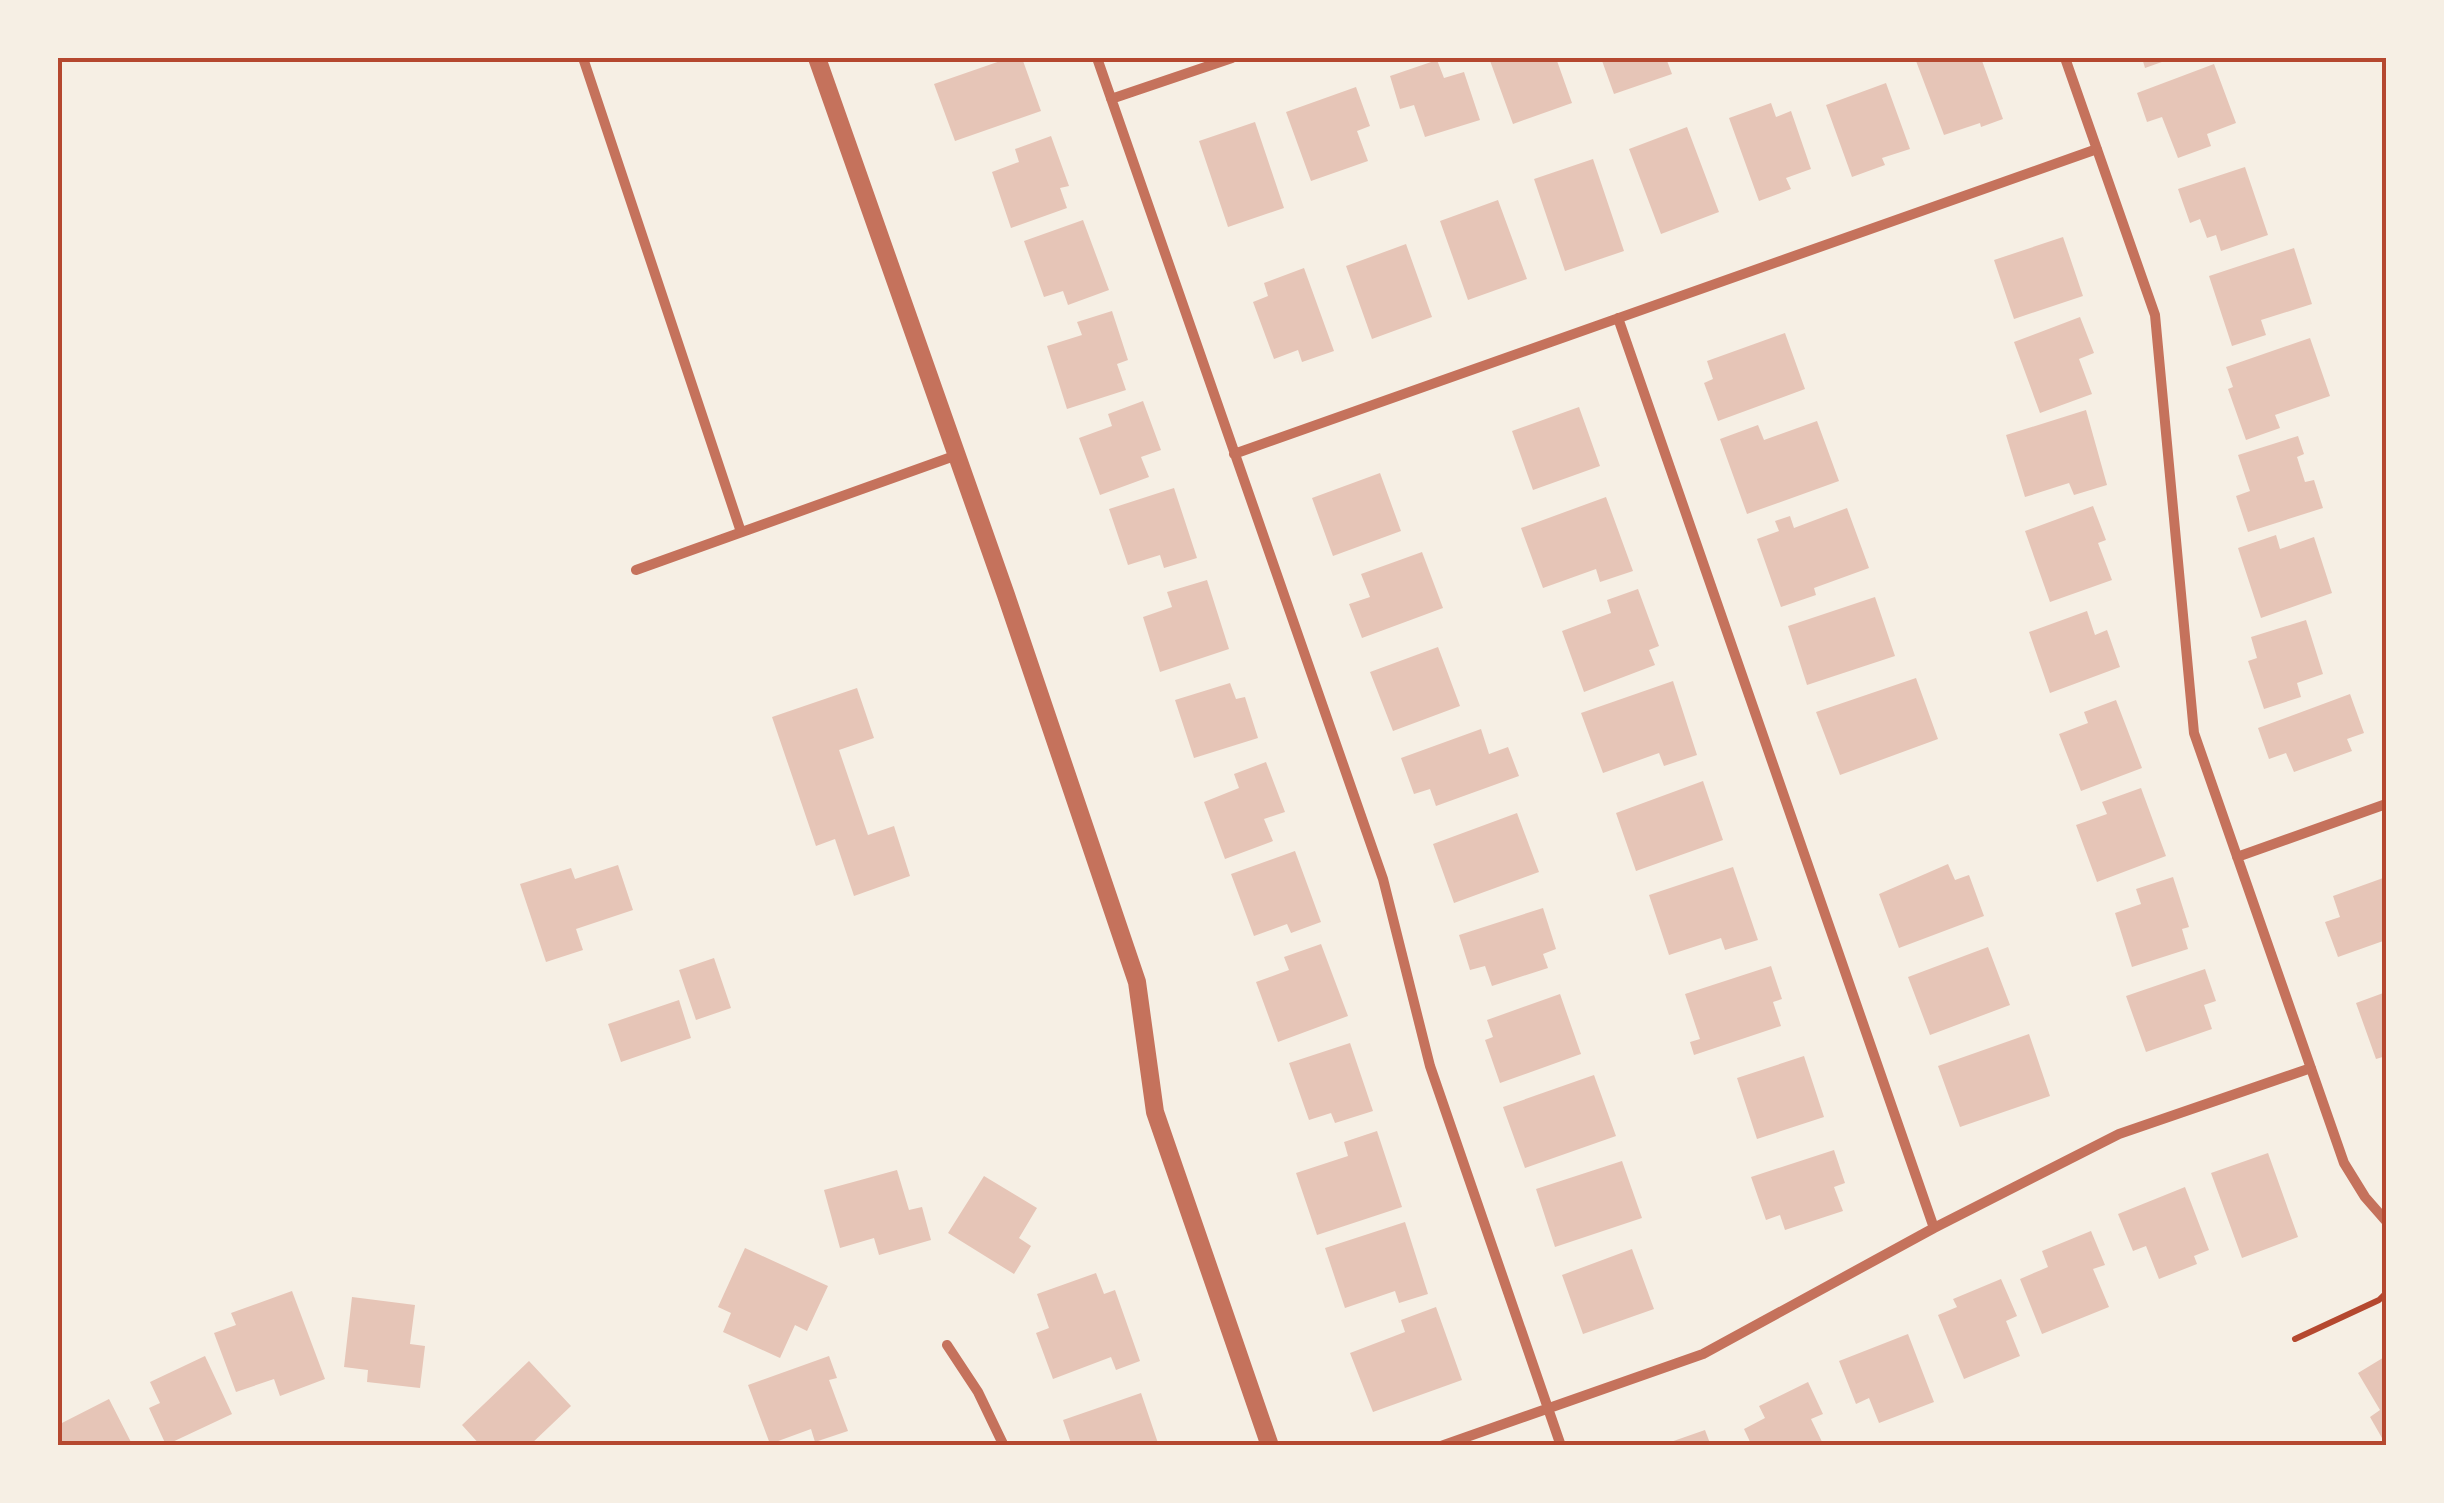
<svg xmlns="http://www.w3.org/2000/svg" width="2444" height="1503" font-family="'Nunito Sans',sans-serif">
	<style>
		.building { fill: #e6c5b7 }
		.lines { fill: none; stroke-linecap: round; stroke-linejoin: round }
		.path { stroke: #b5482f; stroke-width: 6 }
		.minor { stroke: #c5725c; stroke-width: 10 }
		.tertiary { stroke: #c5725c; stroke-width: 18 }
		.neatline { fill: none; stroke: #b5482f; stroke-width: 4 }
	</style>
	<rect width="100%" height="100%" fill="#f6efe4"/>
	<path class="building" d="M1009 58H1022L1041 111 955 141 934 84Z
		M1489 58H1556L1572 103 1513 124Z
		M1601 58H1666L1672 74 1614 94Z
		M1925 58H1981L2003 119 1981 127 1980 123 1944 135 1916 61Z
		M2142 58H2173L2145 68Z
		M1437 60 1444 78 1464 72 1480 120 1425 137 1414 105 1400 109 1390 76Z
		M2214 64 2236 123 2207 134 2211 146 2178 158 2162 117 2147 122 2137 93Z
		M1886 83 1910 149 1882 158 1885 165 1852 177 1826 105Z
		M1356 87 1370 126 1357 131 1368 161 1311 181 1286 112Z
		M1771 103 1776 117 1791 111 1811 169 1786 178 1791 189 1759 201 1729 118Z
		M1255 122 1284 208 1228 227 1199 141Z
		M1687 127 1719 212 1661 234 1629 149Z
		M1051 136 1069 186 1060 188 1067 208 1011 228 992 172 1019 162 1015 149Z
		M1593 159 1624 251 1565 271 1534 179Z
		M2245 167 2268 235 2221 251 2216 235 2207 238 2200 219 2190 223 2178 189Z
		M1498 200 1527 279 1468 300 1440 221Z
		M1083 220 1109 290 1068 305 1063 291 1044 297 1024 241Z
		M2063 237 2083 296 2014 319 1994 260Z
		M1406 244 1432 317 1372 339 1346 266Z
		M2294 248 2312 304 2261 320 2266 335 2232 346 2209 276Z
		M1304 268 1334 351 1302 362 1298 350 1274 359 1253 302 1268 296 1264 283Z
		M1112 311 1128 360 1117 364 1126 390 1067 409 1047 346 1082 335 1077 322Z
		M2080 317 2094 353 2079 359 2092 394 2040 413 2014 342Z
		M1785 333 1805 389 1718 421 1704 383 1713 379 1707 361Z
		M2310 338 2330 396 2275 415 2280 428 2246 440 2228 389 2233 387 2226 367Z
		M1143 401 1161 450 1141 457 1149 477 1100 495 1079 438 1112 426 1108 414Z
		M1579 407 1600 466 1533 490 1512 431Z
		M2086 410 2107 485 2074 495 2069 483 2025 497 2006 435Z
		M1817 421 1839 481 1747 514 1720 439 1758 425 1764 440Z
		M2298 436 2304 454 2297 457 2305 482 2314 480 2323 508 2248 532 2236 496 2250 491 2238 455Z
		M1380 473 1401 531 1333 556 1312 498Z
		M1174 488 1197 558 1164 568 1160 555 1128 565 1109 509Z
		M1606 497 1633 571 1600 582 1596 569 1543 588 1521 528Z
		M2093 506 2106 540 2098 543 2112 580 2050 602 2025 531Z
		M1847 508 1869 568 1814 588 1816 595 1781 607 1757 539 1779 531 1775 521 1790 516 1794 528Z
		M2276 535 2280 549 2314 537 2332 593 2261 618 2238 548Z
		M1422 552 1443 608 1362 638 1349 604 1370 597 1361 574Z
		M1207 580 1229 649 1160 672 1143 617 1172 607 1167 592Z
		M1638 589 1659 646 1649 650 1655 665 1584 692 1562 631 1611 613 1607 600Z
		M1875 597 1895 656 1807 685 1788 626Z
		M2087 611 2095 635 2107 630 2120 667 2050 693 2029 632Z
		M2306 620 2323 674 2297 683 2301 697 2264 709 2248 661 2257 658 2251 637Z
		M1438 647 1460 706 1393 731 1370 672Z
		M1916 678 1938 739 1840 775 1816 712Z
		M1673 681 1697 755 1664 766 1659 753 1603 773 1581 713Z
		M1230 683 1236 699 1245 697 1258 738 1194 758 1175 700Z
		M857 688 874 738 839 750 868 835 894 826 910 876 854 896 835 839 816 846 772 717Z
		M2350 694 2364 733 2347 739 2352 751 2294 772 2286 753 2269 759 2258 728Z
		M2116 700 2142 768 2081 791 2059 734 2088 723 2084 712Z
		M1481 729 1489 754 1508 747 1519 776 1436 806 1430 789 1414 794 1401 758Z
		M1266 762 1285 812 1264 819 1273 841 1225 859 1204 802 1239 788 1234 774Z
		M1703 781 1723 840 1636 871 1616 813Z
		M2141 788 2166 856 2097 882 2076 825 2107 814 2102 802Z
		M1517 813 1539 872 1454 903 1433 844Z
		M1295 851 1321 922 1291 933 1287 924 1254 936 1231 874Z
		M1948 864 1955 880 1969 875 1984 916 1899 948 1879 894Z
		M618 865 633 910 576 929 583 950 546 962 520 884 571 868 575 879Z
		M1733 867 1758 940 1725 950 1721 938 1669 955 1649 895Z
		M2173 877 2189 927 2182 929 2188 949 2132 967 2115 913 2141 904 2136 889Z
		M2386 877V940L2338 957 2325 922 2340 917 2333 896Z
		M1543 908 1556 949 1543 954 1548 968 1492 986 1485 966 1470 970 1459 935Z
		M1321 944 1348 1016 1278 1042 1256 982 1289 970 1284 957Z
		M1988 947 2010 1005 1930 1035 1908 977Z
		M714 958 731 1008 696 1020 679 970Z
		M1771 966 1782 999 1773 1002 1781 1026 1694 1055 1690 1042 1700 1039 1685 994Z
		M2205 969 2216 1001 2204 1005 2212 1029 2146 1052 2126 996Z
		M2386 992V1056L2376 1059 2356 1003Z
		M1560 994 1581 1054 1500 1083 1485 1040 1493 1037 1487 1020Z
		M679 1000 691 1038 621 1062 608 1024Z
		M2029 1034 2050 1096 1960 1127 1938 1066Z
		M1350 1043 1373 1111 1335 1123 1331 1113 1309 1120 1289 1063Z
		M1804 1056 1824 1117 1757 1139 1737 1078Z
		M1594 1075 1616 1136 1525 1168 1503 1107Z
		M1377 1131 1402 1207 1317 1235 1296 1173 1348 1156 1344 1142Z
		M1834 1150 1845 1183 1834 1187 1843 1211 1785 1230 1780 1215 1766 1220 1751 1177Z
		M2268 1153 2298 1237 2242 1258 2211 1173Z
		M1622 1161 1642 1218 1555 1247 1536 1189Z
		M897 1170 909 1210 922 1207 931 1240 879 1255 874 1238 840 1248 824 1190Z
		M984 1176 1037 1208 1019 1238 1031 1246 1014 1274 948 1233Z
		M2185 1187 2209 1250 2194 1256 2197 1264 2159 1279 2146 1246 2133 1251 2118 1214Z
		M1405 1222 1428 1294 1399 1303 1395 1291 1345 1308 1325 1248Z
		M2091 1231 2105 1265 2093 1269 2109 1307 2042 1334 2020 1279 2048 1267 2042 1251Z
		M745 1248 828 1286 807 1331 795 1325 780 1358 723 1332 731 1313 718 1307Z
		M1632 1249 1654 1309 1583 1334 1562 1275Z
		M1096 1273 1104 1294 1115 1290 1140 1361 1116 1370 1111 1357 1053 1379 1036 1333 1049 1328 1037 1294Z
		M2001 1279 2017 1316 2006 1321 2020 1356 1964 1379 1938 1315 1957 1307 1953 1299Z
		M292 1291 325 1379 280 1396 274 1379 236 1392 214 1333 236 1325 231 1313Z
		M352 1297 415 1305 410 1344 425 1346 420 1388 367 1382 368 1370 344 1367Z
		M1436 1307 1462 1380 1373 1412 1350 1353 1405 1332 1401 1320Z
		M1908 1334 1934 1402 1879 1423 1869 1398 1856 1404 1839 1361Z
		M205 1356 232 1414 166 1445 149 1408 160 1403 150 1382Z
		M829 1356 837 1378 829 1380 848 1431 815 1442 811 1429 770 1444 748 1385Z
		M2386 1356V1445L2370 1417 2380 1410 2358 1373Z
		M529 1361 571 1406 529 1446H481L462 1425Z
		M1808 1382 1823 1414 1811 1419 1824 1446H1752L1744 1429 1765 1418 1759 1406Z
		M1141 1393 1159 1446H1072L1063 1420Z
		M109 1399 133 1446H58V1425Z
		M1705 1430 1711 1446H1662V1445Z"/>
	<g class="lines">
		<path class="path" d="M2295 1339 2379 1300 2386 1293"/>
		<path class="minor" d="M583 58 741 532
			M1097 58 1383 879 1430 1066 1561 1446
			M2065 58 2155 315 2194 733 2344 1163 2365 1197 2386 1221
			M1111 99 1232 58
			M1618 318 1934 1228
			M1234 454 2097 149
			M636 570 957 455
			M2237 857 2386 804
			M947 1345 978 1392 1004 1446
			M340 1446H347
			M1441 1446 1703 1354 1934 1228 2119 1134 2311 1068"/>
		<path class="tertiary" d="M817 58 1006 595 1137 982 1155 1112 1270 1446"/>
	</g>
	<rect width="2444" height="1503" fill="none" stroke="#f6efe4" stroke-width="120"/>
	<rect x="60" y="60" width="2324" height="1383" class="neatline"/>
</svg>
